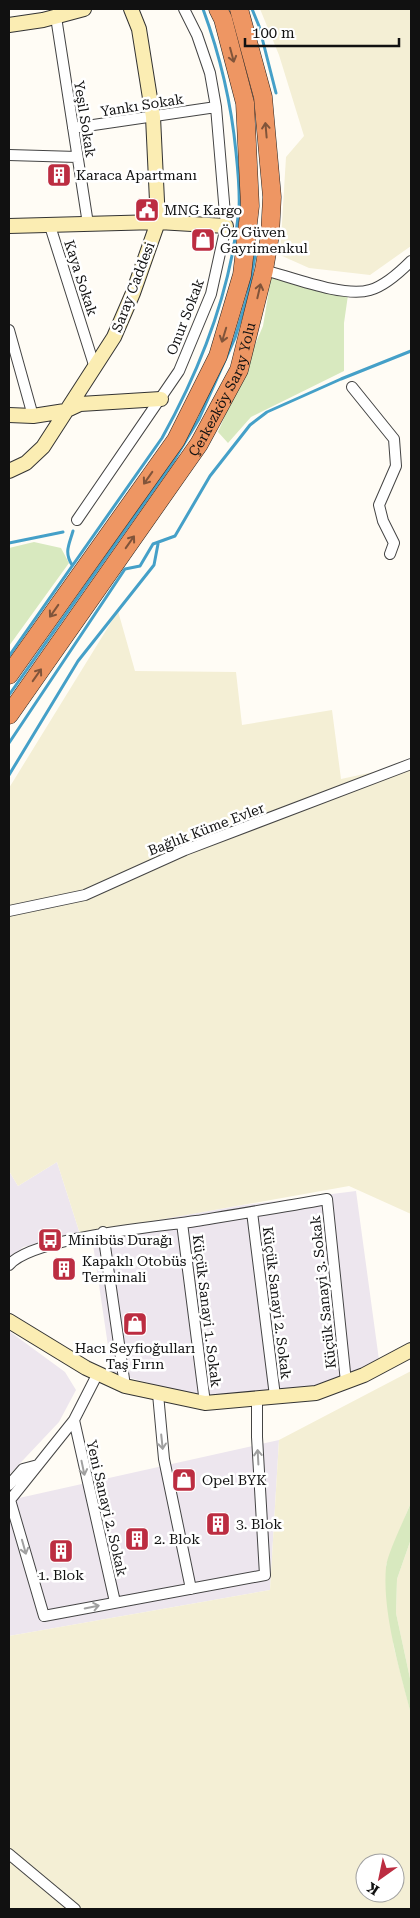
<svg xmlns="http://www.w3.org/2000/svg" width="420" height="1918" font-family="'Roboto Serif',serif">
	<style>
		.industrial { fill: #ede6ee }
		.farmland { fill: #f4efd5; fill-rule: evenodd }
		.green { fill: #d8e9bf }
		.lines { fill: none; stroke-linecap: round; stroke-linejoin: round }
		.stream { stroke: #45a0c8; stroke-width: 3 }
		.street-casing { stroke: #444; stroke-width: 12 }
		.secondary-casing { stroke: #333; stroke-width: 16 }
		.highway-casing { stroke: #222; stroke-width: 19 }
		.street { stroke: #fff; stroke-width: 10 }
		.secondary { stroke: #fbedb3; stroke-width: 14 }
		.highway { stroke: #ee9663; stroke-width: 18 }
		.oneway { stroke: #80543a }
		.oneway2 { stroke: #a0a0a0 }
		.labels { text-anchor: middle; stroke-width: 5; stroke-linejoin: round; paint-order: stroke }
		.street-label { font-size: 14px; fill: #111; stroke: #fff }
		.poi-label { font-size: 14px; fill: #111; stroke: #fff; text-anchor: start }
	</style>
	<rect width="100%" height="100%" fill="#fffcf5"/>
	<path class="industrial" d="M57 1162 80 1234 23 1247 9 1260V1171L18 1186Z
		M356 1191 379 1360 332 1384 212 1400 112 1373 91 1231 244 1205Z
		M9 1331 65 1372 76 1390 59 1422 9 1475Z
		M279 1440 270 1590 9 1636 10 1500Z"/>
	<path class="farmland" d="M260 9H411V246L370 275 309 268 280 255 286 157 304 136 279 55Z
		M118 611 135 671 236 672 242 725 332 710 341 779 411 764V1214L349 1186 80 1234 57 1162 18 1186 9 1171V788Z
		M411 1371V1502L386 1565V1589L394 1648 411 1714V1909H9V1636L270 1590 279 1440ZM365 1863H395V1893H365Z
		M411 1539V1683L396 1613 397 1579Z"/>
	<path class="green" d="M279 276 348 295 344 323V371L251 417 228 443 218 432 263 326 271 278Z
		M34 542 61 548 69 563 9 646V548Z
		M411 1502V1539L397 1579 396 1613 411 1683V1714C400 1671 382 1612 386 1567 388 1551 405 1519 411 1502Z"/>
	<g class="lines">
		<path class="stream" d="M252 9 259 26 276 93
			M9 543 63 532
			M72 565C64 552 69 545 73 531
			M9 656 162 438C202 366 231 291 239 209 240 191 238 171 236 152 231 101 221 58 203 9
			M9 695 173 462 199 419 235 338 248 294 255 256
			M9 743 125 569 140 566 153 544 175 536 210 476 250 425 267 412 341 379 411 351
			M9 775 78 661 154 565 158 544"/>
		<defs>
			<path id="street" d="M56 17 88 224
				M73 128 216 107
				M9 155 77 157
				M50 226 95 368
				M264 270C291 277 344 298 370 290 385 286 401 271 411 261
				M9 330 33 416
				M352 387 394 439 396 466 379 505 383 521 394 543 390 554
				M77 520 179 371 211 294 226 226 216 107 210 73 197 35 184 9
				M9 911 85 895 185 850 411 764
				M252 1212 275 1396
				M182 1223 205 1403
				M103 1232 125 1386
				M9 1265C33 1237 157 1227 196 1221 239 1214 283 1207 327 1199L346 1382
				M98 1373 74 1420 10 1500 44 1616 265 1575 257 1437V1398
				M158 1394 164 1459 191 1589
				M74 1420 115 1602
				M9 1485 23 1469 38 1465
				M9 1854 75 1909"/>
			<path id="secondary" d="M9 25 43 20 84 9
				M9 226 158 222 226 226
				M9 415 33 416 65 411 80 404 161 399
				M9 471 26 463 43 447 114 337 133 293 158 222 153 117 139 29 131 9
				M9 1321 86 1368 125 1386 205 1403 316 1393 364 1375 411 1350"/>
			<g id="highway">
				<path d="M9 675 176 440 218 356 242 275 250 206 245 103 223 19 218 9"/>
				<path id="s1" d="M9 715 199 444 239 370 264 270 270 235 272 197 263 97 239 9"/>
			</g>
		</defs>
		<use href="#street" class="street-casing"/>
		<use href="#secondary" class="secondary-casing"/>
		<use href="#highway" class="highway-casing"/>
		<use href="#street" class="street"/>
		<use href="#secondary" class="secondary"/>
		<use href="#highway" class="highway"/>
	</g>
	<defs><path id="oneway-shaft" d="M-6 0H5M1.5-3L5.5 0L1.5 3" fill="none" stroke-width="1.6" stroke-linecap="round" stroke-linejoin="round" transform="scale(1.25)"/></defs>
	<g class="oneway">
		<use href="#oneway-shaft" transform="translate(232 55) rotate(75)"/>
		<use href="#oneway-shaft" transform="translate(266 130) rotate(-95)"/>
		<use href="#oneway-shaft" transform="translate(259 291) rotate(-77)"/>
		<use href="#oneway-shaft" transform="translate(224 335) rotate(107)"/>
		<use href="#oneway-shaft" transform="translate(148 478) rotate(125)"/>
		<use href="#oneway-shaft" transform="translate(130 542) rotate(-55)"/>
		<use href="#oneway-shaft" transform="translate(54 611) rotate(125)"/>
		<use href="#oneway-shaft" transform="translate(37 675) rotate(-55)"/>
	</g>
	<g class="oneway2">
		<use href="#oneway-shaft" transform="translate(162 1442) rotate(84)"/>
		<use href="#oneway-shaft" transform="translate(258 1457) rotate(-93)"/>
		<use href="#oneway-shaft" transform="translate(83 1468) rotate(78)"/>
		<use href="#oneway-shaft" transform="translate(24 1547) rotate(74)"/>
		<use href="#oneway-shaft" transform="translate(92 1607) rotate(-11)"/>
	</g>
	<defs>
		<symbol id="building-square" viewBox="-11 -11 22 22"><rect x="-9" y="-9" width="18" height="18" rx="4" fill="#bc2d41" stroke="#fff"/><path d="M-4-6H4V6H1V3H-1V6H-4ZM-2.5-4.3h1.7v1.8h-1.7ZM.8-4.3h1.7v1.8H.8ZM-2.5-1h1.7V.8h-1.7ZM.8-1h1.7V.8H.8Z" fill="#fff"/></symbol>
		<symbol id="civic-square" viewBox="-11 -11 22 22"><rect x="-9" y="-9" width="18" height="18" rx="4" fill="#bc2d41" stroke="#fff"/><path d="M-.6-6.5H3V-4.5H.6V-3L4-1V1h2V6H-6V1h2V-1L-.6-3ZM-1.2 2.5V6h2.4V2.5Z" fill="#fff"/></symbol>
		<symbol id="shop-square" viewBox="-11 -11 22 22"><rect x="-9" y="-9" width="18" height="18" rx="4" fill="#bc2d41" stroke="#fff"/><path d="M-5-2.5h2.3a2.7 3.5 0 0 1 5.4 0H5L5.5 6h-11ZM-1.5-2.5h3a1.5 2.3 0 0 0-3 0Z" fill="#fff"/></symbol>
		<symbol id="bus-square" viewBox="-11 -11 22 22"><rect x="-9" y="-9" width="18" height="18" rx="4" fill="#bc2d41" stroke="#fff"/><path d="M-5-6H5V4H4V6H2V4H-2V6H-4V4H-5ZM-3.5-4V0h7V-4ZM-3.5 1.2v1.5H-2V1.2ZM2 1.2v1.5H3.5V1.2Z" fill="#fff"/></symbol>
	</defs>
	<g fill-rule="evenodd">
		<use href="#building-square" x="45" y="161" width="28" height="28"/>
		<use href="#civic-square" x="133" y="196" width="28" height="28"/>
		<use href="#shop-square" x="189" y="226" width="28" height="28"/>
		<use href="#bus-square" x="36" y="1226" width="28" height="28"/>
		<use href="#building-square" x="50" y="1255" width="28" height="28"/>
		<use href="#shop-square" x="121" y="1310" width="28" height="28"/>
		<use href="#shop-square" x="170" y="1466" width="28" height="28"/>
		<use href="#building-square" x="204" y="1510" width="28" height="28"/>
		<use href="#building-square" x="123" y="1525" width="28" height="28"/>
		<use href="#building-square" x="47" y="1537" width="28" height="28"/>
	</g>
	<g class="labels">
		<g class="street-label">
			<text transform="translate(142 105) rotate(-9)" y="5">Yankı Sokak</text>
			<text transform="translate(85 119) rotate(81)" y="5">Yeşil Sokak</text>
			<text transform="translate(81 278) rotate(72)" y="5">Kaya Sokak</text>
			<text transform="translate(133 287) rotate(-69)" y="5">Saray Caddesi</text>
			<text transform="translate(185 317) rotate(-69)" y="5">Onur Sokak</text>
			<text dy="5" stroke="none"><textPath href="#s1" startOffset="391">Çerkezköy Saray Yolu</textPath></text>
			<text transform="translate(206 829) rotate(-21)" y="5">Bağlık Küme Evler</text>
			<text transform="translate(323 1292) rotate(-96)" y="5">Küçük Sanayi 3. Sokak</text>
			<text transform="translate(277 1303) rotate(83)" y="5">Küçük Sanayi 2. Sokak</text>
			<text transform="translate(207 1311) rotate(83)" y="5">Küçük Sanayi 1. Sokak</text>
			<text transform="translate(107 1508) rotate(77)" y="5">Yeni Sanayi 2. Sokak</text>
		</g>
		<g class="poi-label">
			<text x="76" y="180">Karaca Apartmanı</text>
			<text x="164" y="215">MNG Kargo</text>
			<text x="220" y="237">Öz Güven<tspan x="220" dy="16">Gayrimenkul</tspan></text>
			<text x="68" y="1245">Minibüs Durağı</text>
			<text x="82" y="1266">Kapaklı Otobüs<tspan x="82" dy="16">Terminali</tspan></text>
			<text x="135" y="1353" text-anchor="middle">Hacı Seyfioğulları<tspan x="135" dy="16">Taş Fırın</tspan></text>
			<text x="202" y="1485">Opel BYK</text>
			<text x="236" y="1529">3. Blok</text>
			<text x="154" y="1544">2. Blok</text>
			<text x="61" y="1580" text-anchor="middle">1. Blok</text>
		</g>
	</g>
	<rect width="420" height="1918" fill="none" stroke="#111111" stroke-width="20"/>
	<g transform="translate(380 1878) rotate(213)"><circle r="24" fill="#ffffff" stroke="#a0a0a0"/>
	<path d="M0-4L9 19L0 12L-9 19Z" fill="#bc2d41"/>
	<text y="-8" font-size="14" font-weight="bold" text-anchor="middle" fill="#111111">K</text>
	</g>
	<path d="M245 38v8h154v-8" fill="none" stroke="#111111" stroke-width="2.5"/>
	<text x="252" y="38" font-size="15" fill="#111111" stroke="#ffffff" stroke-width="4" paint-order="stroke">100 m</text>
</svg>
